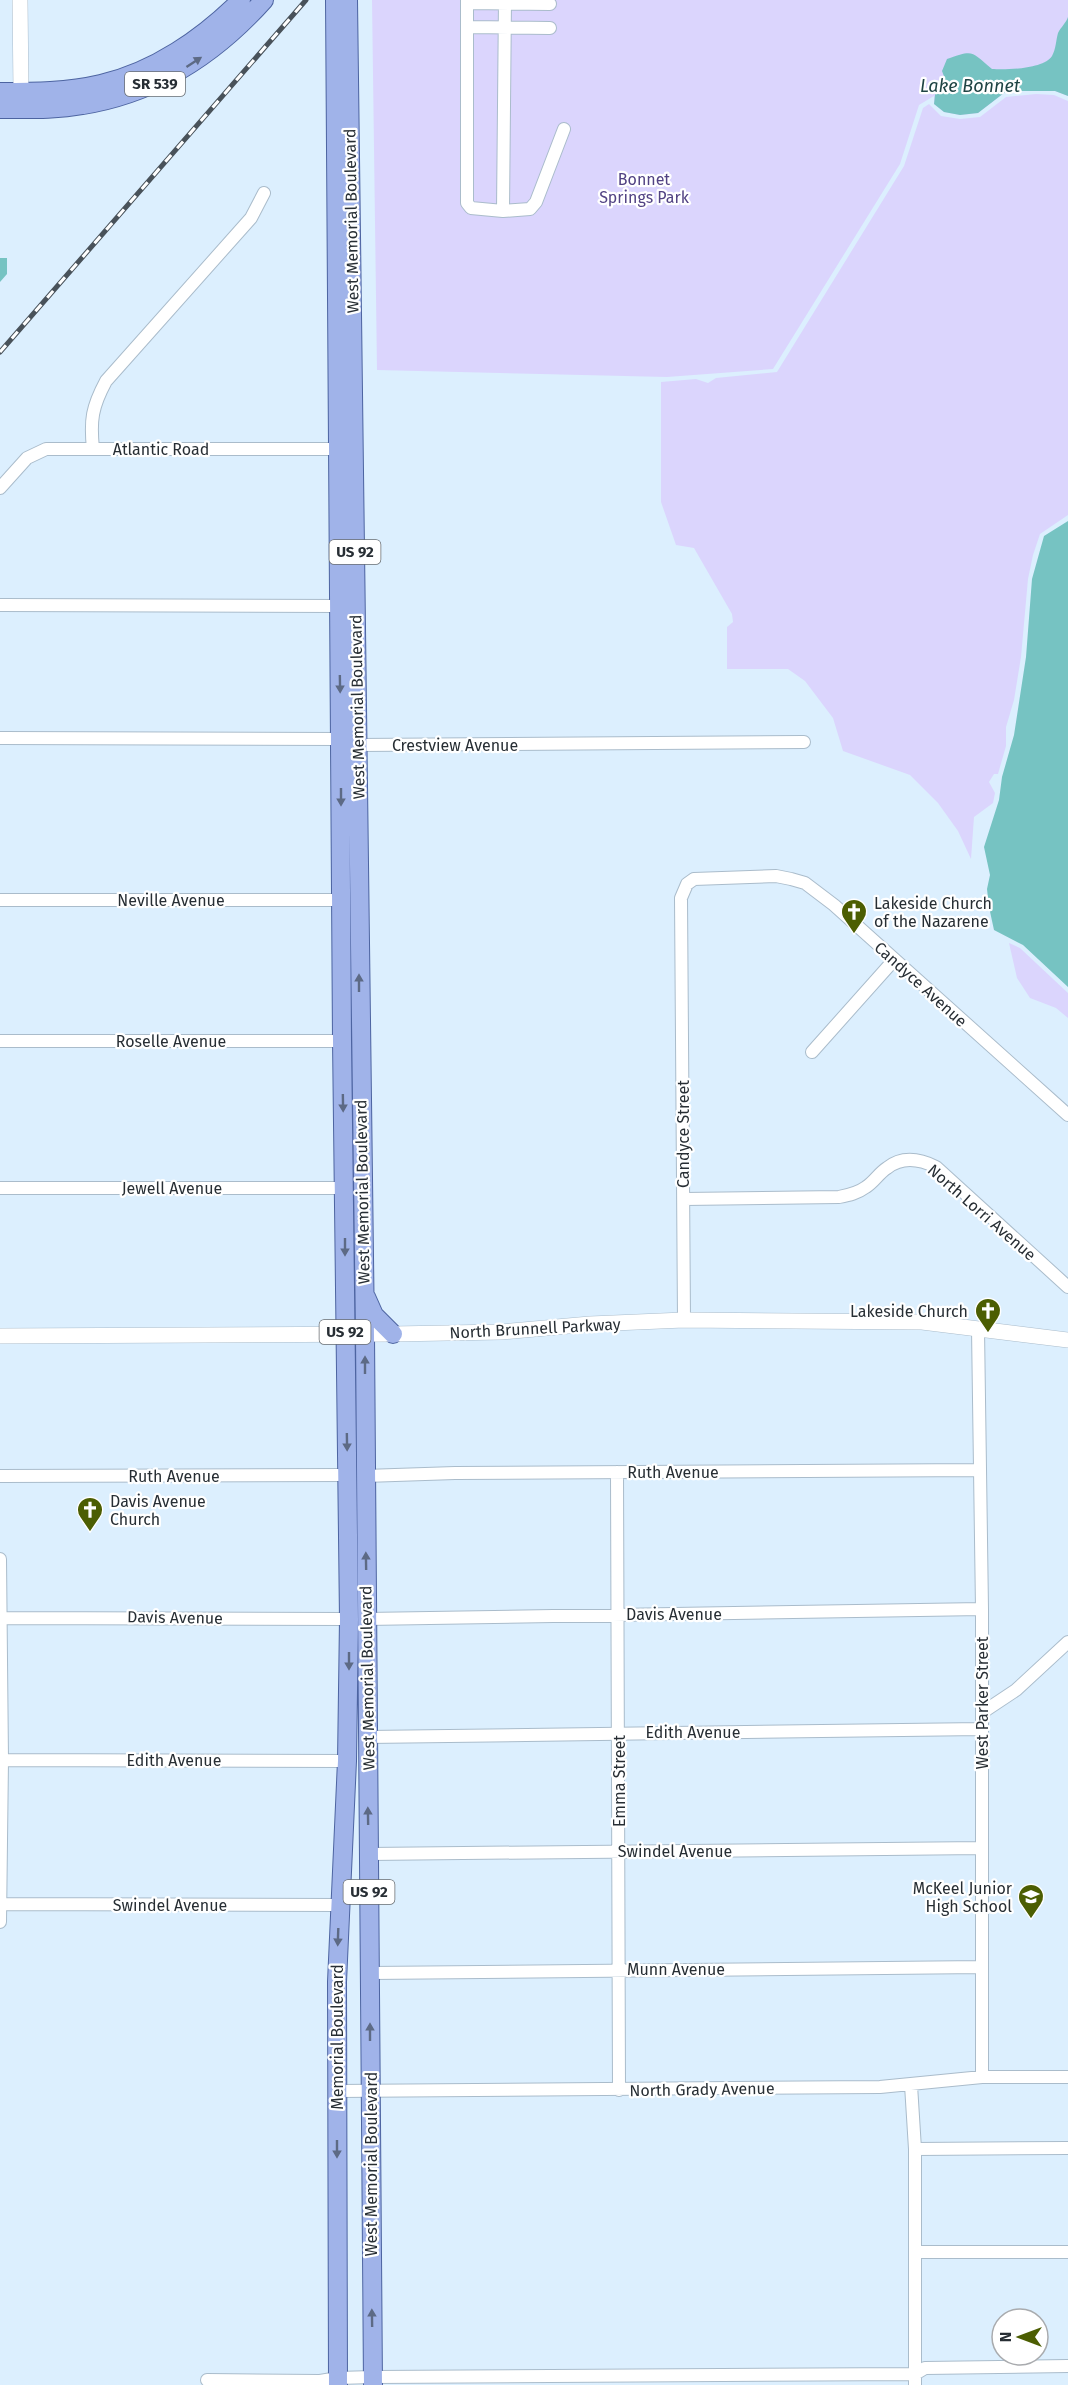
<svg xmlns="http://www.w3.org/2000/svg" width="1068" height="2385" font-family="'Fira Sans',sans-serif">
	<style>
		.green { fill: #dbd5fd }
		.water { fill: #76c3c2 }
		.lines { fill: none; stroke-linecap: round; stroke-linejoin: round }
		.minor-casing { stroke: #aabccb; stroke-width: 14 }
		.tertiary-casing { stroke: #aabccb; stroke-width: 16 }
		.primary-casing { stroke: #4d64a1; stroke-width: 20 }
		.minor { stroke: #fff; stroke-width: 12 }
		.tertiary { stroke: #fff; stroke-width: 15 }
		.primary { stroke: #a0b3e9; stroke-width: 18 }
		.rail-casing { stroke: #49525a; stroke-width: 5 }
		.rail { stroke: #fff; stroke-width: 3; stroke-dasharray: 9; stroke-linecap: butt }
		.oneway { fill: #5d6a85 }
		.labels { text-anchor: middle; stroke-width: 4.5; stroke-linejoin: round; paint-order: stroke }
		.shield { fill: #fff; stroke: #686d71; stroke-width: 1.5 }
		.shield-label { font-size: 15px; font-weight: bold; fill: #272e34 }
		.park-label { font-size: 16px; fill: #514283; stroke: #fff }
		.street-label { font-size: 16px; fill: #272e34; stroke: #fff }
		.poi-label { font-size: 16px; fill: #272e34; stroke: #fff; text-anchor: start }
		.water-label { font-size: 18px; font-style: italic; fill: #1f4444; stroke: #fff }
	</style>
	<rect width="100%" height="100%" fill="#dceffe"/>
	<path class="green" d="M372 0H1068V96L1055 91H1013L1004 93 978 113 960 115 944 112 934 104V96L919 105 900 164 773 369 667 377 377 370Z
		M1036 94 1054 95 1068 101V515L1040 534 1033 555 1028 579 1021 657 1014 700 1006 727V746L998 774H994L989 782 995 793 993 803 974 817 971 859 958 831 938 803 910 775 843 751 833 718 805 681 788 669H727V627L733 622 732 614 694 548 676 545 661 502V382L696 379 708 383 716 378 777 372 904 166 923 108 929 104 941 116 960 119 980 117 1006 97Z
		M1009 943 1020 948 1068 993V1018L1056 1008 1030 998 1017 978Z"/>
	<path class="water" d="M1068 17V96L1055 91H1013L1004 93 978 113 960 115 944 112 934 104 935 95 945 79 942 71 947 59C975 49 971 52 992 69 1007 70 1044 69 1052 56 1056 49 1056 40 1058 33 1061 27 1066 23 1068 17Z
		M0 258H7V274L0 282Z
		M1068 521V987L1023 945 994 930 989 907 987 889 990 875 984 847 999 800 1002 777 1014 735 1026 657 1032 579 1044 536Z"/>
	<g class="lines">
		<defs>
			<path id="minor" d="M467 0V203L471 208 503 211 530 209 536 202 564 129
				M467 3 550 4
				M468 27 550 28
				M503 211 505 0
				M93 449C90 420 92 407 106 381L251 218 264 193
				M0 488 27 458 46 449H338
				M0 605 339 606
				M0 738 341 739 357 745 804 742
				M0 900H342
				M0 1041H342
				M812 1052 894 960
				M0 1188H344
				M684 1199 839 1197C849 1195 858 1193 866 1187 874 1182 879 1173 887 1168 902 1156 920 1159 936 1167L1068 1287
				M684 1320 681 898 687 884 694 879 776 876 791 879 805 883 834 905 1068 1115
				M978 1329 982 1609V2077
				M617 1472 619 2090
				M0 1476 347 1475
				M365 1476 455 1473 980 1470
				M0 1559 2 1760 0 1922
				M0 1618 349 1619
				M366 1619 982 1609
				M983 1712 1016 1690 1068 1642
				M367 1737 982 1729
				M0 1760 347 1761
				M369 1854 982 1848
				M0 1904 340 1905
				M370 1973 982 1967
				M911 2085 915 2149V2385
				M336 2091 880 2087 982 2077H1068
				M915 2149 1068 2148
				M915 2252H1068
				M207 2380 320 2381 338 2378 373 2377 915 2374 925 2368 1068 2366"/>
			<path id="tertiary" d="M20 0 21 92
				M0 1336 393 1334 501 1332 590 1324 684 1320 922 1322 1068 1340"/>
			<path id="primary" d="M335 0 342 1041 349 1619 347 1761 337 1982 338 2385
				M348 0 365 1335 373 2385
				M0 92C34 92 67 92 101 84 154 72 203 38 241 0
				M0 109C28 109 56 110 83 105 157 93 215 55 264 0
				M366 1297 374 1315 393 1334"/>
		</defs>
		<use href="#minor" class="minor-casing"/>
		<use href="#tertiary" class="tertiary-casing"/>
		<use href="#primary" class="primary-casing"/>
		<use href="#minor" class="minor"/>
		<use href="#tertiary" class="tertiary"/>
		<use href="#primary" class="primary"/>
		<defs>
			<path id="rail" d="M0 352 306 0"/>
		</defs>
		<use href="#rail" class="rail-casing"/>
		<use href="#rail" class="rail"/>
	</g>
	<defs><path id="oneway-solid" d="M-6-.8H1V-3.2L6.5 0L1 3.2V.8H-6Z" transform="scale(1.5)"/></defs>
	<g class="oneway">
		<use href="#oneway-solid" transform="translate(194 62) rotate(-33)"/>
		<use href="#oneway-solid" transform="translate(340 684) rotate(89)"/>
		<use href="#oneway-solid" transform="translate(341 797) rotate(90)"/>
		<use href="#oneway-solid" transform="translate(359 983) rotate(-90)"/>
		<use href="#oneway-solid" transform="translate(343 1103) rotate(89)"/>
		<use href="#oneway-solid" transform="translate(345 1247) rotate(90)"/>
		<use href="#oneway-solid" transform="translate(365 1365) rotate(-90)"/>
		<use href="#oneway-solid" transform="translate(347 1442) rotate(89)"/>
		<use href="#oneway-solid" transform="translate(366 1561) rotate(-91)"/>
		<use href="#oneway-solid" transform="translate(349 1661) rotate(90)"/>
		<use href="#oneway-solid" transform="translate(368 1816) rotate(-91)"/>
		<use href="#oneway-solid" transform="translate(338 1937) rotate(92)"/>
		<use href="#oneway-solid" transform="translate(370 2032) rotate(-90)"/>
		<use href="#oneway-solid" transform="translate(337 2149) rotate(90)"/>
		<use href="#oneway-solid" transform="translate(372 2318) rotate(-91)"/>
	</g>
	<defs>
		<symbol id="church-pin" viewBox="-11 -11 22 30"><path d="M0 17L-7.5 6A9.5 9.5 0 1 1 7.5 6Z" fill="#4c5e02" stroke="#fff"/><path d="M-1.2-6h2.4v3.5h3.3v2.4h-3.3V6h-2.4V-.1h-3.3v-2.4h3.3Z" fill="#fff"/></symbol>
		<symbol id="school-pin" viewBox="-11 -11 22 30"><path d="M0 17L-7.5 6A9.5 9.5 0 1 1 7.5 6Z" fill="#4c5e02" stroke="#fff"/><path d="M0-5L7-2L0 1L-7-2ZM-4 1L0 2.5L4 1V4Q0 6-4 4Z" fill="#fff"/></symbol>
	</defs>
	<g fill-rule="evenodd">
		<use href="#church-pin" x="839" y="897" width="30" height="40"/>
		<use href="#church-pin" x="973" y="1296" width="30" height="40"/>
		<use href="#church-pin" x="75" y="1495" width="30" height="40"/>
		<use href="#school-pin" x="1016" y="1882" width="30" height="40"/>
	</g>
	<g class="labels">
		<g class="shield">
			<rect x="125" y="72" width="60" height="24" rx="4.5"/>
			<rect x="329.5" y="540" width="51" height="24" rx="4.5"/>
			<rect x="319.5" y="1320" width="51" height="24" rx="4.5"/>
			<rect x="343.5" y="1880" width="51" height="24" rx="4.5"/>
		</g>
		<g class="shield-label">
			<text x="155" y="89">SR 539</text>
			<text x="355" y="557">US 92</text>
			<text x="345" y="1337">US 92</text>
			<text x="369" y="1897">US 92</text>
		</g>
		<g class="park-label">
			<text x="644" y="185">Bonnet<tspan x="644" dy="18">Springs Park</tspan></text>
		</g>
		<g class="street-label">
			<text transform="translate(351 221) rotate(-91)" y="6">West Memorial Boulevard</text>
			<text x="161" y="455">Atlantic Road</text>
			<text transform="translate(357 707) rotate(-91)" y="6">West Memorial Boulevard</text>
			<text x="455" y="751">Crestview Avenue</text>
			<text x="171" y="906">Neville Avenue</text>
			<text transform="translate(921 984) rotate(42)" y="6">Candyce Avenue</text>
			<text x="171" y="1047">Roselle Avenue</text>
			<text transform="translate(683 1134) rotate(-90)" y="6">Candyce Street</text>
			<text x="172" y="1194">Jewell Avenue</text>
			<text transform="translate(362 1192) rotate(-91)" y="6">West Memorial Boulevard</text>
			<text transform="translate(982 1212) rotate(41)" y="6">North Lorri Avenue</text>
			<text transform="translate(535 1328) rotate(-3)" y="6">North Brunnell Parkway</text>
			<text x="673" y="1478">Ruth Avenue</text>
			<text x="174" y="1482">Ruth Avenue</text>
			<text x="674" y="1620">Davis Avenue</text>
			<text transform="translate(175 1617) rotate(1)" y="6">Davis Avenue</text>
			<text transform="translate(367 1678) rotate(-91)" y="6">West Memorial Boulevard</text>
			<text transform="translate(982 1703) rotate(-90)" y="6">West Parker Street</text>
			<text x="693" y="1738">Edith Avenue</text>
			<text x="174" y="1766">Edith Avenue</text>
			<text transform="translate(619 1781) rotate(-90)" y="6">Emma Street</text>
			<text x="675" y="1857">Swindel Avenue</text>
			<text x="170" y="1911">Swindel Avenue</text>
			<text x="676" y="1975">Munn Avenue</text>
			<text transform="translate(337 2037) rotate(-90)" y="6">Memorial Boulevard</text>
			<text transform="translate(702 2089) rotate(-1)" y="6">North Grady Avenue</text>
			<text transform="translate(371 2164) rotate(-90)" y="6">West Memorial Boulevard</text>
		</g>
		<g class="poi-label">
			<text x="874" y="909">Lakeside Church<tspan x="874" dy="18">of the Nazarene</tspan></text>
			<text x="968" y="1317" text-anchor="end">Lakeside Church</text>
			<text x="110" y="1507">Davis Avenue<tspan x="110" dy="18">Church</tspan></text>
			<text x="1012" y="1894" text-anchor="end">McKeel Junior<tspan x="1012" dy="18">High School</tspan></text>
		</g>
		<g class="water-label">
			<text x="970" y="92">Lake Bonnet</text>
		</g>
	</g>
	<g transform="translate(1020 2337) rotate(270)"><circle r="28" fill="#ffffff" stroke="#a9abae" stroke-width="1.5"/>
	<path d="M0-4.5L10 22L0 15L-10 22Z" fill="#4c5e02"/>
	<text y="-9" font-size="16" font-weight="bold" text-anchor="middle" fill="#272e34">N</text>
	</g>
</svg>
